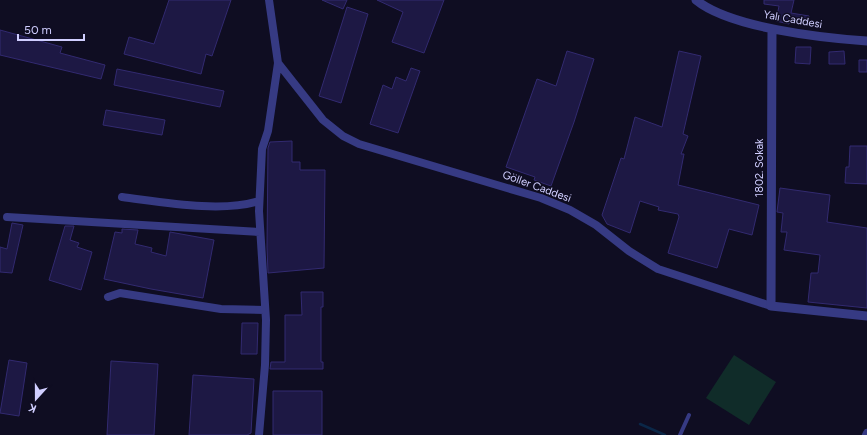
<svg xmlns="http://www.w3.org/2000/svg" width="867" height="435" font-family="Figtree,sans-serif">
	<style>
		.green { fill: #102c29 }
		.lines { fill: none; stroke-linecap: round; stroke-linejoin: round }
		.stream { stroke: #0b2748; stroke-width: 2.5 }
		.building { fill: #1d1844; stroke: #322a70 }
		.service { stroke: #363a83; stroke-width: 4 }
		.minor { stroke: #363a83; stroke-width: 8 }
		.tertiary { stroke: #363a83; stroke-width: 9 }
		.labels { text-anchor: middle; stroke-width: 3; stroke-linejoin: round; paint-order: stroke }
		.street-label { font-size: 11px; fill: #d0ceff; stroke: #0f0d22 }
	</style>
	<rect width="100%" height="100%" fill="#0f0d22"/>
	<path class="green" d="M734 355 776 382 749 425 706 398Z"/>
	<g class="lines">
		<path class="stream" d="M640 424 665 435"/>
	</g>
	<path class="building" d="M169 0H231L212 56 206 54 201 74 124 54 129 37 154 44Z
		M322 0H347L343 9Z
		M377 0H444L424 53 392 42 403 12Z
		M764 0H794L791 13 809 16 808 24 790 20 789 24 776 21 779 6 764 4Z
		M347 7 368 14 341 103 319 96Z
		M0 30 62 47 60 53 105 65 101 79 0 55Z
		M796 47H811L810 64 795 63Z
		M567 51 594 59 574 122 551 186 534 180 535 177 506 167 537 79 556 86Z
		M679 51 701 56 683 134 688 136 681 154H684L678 185 759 205 752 235 729 229 717 268 668 253 679 217 678 214 658 210 659 207 640 201 630 233 607 224 602 215 621 158 624 159 635 117 662 127Z
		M844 51 845 64H829V52Z
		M859 60H867V72H859Z
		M411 68 420 71 398 133 370 124 383 85 392 89 396 77 406 81Z
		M117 69 224 91 220 107 114 85Z
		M106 110 165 120 162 135 103 125Z
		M292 141V162H300V170H325L324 268 268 273 267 247 268 148 270 142Z
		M850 146H867V184L845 183 846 167H849Z
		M780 188 830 195 827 222 867 228V308L808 302 811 273H818L820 255 784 250 787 232H781L783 213 777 212Z
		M12 223 23 225 12 273 0 272V247L7 249Z
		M65 226H74L70 240 79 243 77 247 92 252 81 290 49 280Z
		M122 229 138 230 135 244 152 248 151 252 166 256 170 232 214 240 203 298 151 289 104 279 115 232 122 233Z
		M301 292H323V307H321V362H323V369H270L271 362H285V315H302Z
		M242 323H258L257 354H241Z
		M9 360 27 363 19 416 0 413Z
		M111 361 158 364 154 435H107Z
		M193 375 254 379 251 433 247 435H189Z
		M273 391H322V435H273Z"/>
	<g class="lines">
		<path class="service" d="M680 435 689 415"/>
		<path class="minor" d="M269 0 278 63 323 120 343 136 359 144 541 198 570 210 596 225 629 251 658 269 771 306
			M122 197C162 202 221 213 259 201
			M7 217 260 232
			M108 297 120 293 221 309 265 310
			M259 435 265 365 266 320 259 211 262 149 268 131 278 63
			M866 435 867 433"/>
		<path class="tertiary" d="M696 0C730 28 823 38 867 41
			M772 29 771 306 867 316"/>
	</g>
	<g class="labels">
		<g class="street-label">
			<text transform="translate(793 19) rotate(10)" y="4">Yalı Caddesi</text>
			<text transform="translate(759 168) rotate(-90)" y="4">1802. Sokak</text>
			<text transform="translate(537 186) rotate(20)" y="4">Göller Caddesi</text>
		</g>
	</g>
	<g transform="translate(36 399) rotate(201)" stroke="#0f0d22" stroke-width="3" paint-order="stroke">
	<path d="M0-3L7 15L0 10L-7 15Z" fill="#d0ceff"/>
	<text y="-6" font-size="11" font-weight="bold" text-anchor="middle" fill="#d0ceff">K</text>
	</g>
	<path d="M18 34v6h66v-6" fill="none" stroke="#d0ceff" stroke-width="2"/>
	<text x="24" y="34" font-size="12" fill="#d0ceff" stroke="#0f0d22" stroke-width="3" paint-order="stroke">50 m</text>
</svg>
